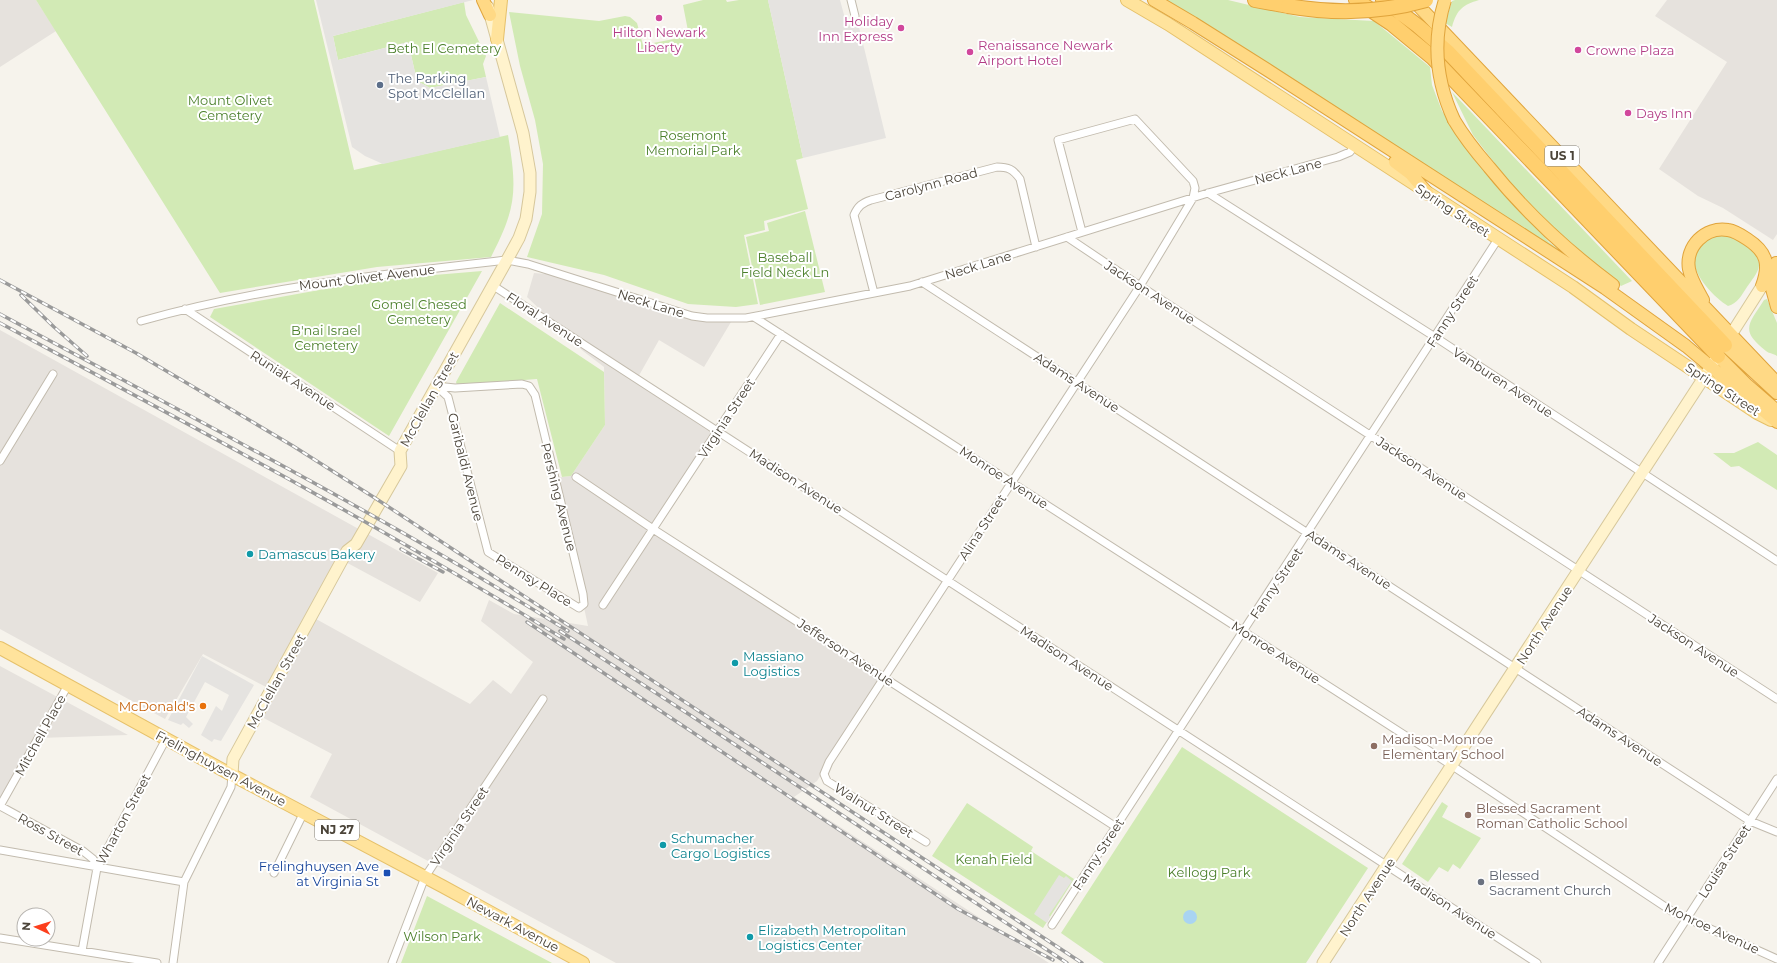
<svg xmlns="http://www.w3.org/2000/svg" width="1777" height="963" font-family="Montserrat,sans-serif">
	<style>
		.industrial { fill: #e6e2dd }
		.green { fill: #d2eab5 }
		.parking { fill: #e5e3e0 }
		.water { fill: #a9d4f2 }
		.lines { fill: none; stroke-linecap: round; stroke-linejoin: round }
		.minor-casing { stroke: #c2bbae; stroke-width: 9 }
		.secondary-casing { stroke: #d6c79b; stroke-width: 13 }
		.primary-casing { stroke: #e6c16a; stroke-width: 14 }
		.trunk-casing { stroke: #e0a43c; stroke-width: 14 }
		.motorway-casing { stroke: #e0a43c; stroke-width: 16 }
		.minor { stroke: #fff; stroke-width: 7 }
		.secondary { stroke: #fff3cd; stroke-width: 11 }
		.primary { stroke: #ffe39c; stroke-width: 12 }
		.trunk { stroke: #ffd985; stroke-width: 12 }
		.motorway { stroke: #ffcf6e; stroke-width: 14 }
		.rail-casing { stroke: #9a9a9a; stroke-width: 3.5 }
		.rail { stroke: #fff; stroke-width: 2; stroke-dasharray: 6; stroke-linecap: butt }
		.trunk-bridge-casing { stroke: #e0a43c; stroke-width: 14; stroke-linecap: butt }
		.motorway-bridge-casing { stroke: #e0a43c; stroke-width: 16; stroke-linecap: butt }
		.trunk-bridge { stroke: #ffd985; stroke-width: 12 }
		.motorway-bridge { stroke: #ffcf6e; stroke-width: 14 }
		.hotel-dot { fill: #d1479c; stroke: #fff; stroke-width: 1.5 }
		.service-dot { fill: #5c6f8a; stroke: #fff; stroke-width: 1.5 }
		.culture-dot { fill: #0f9aa8; stroke: #fff; stroke-width: 1.5 }
		.food-dot { fill: #e8710a; stroke: #fff; stroke-width: 1.5 }
		.education-dot { fill: #8d6e63; stroke: #fff; stroke-width: 1.5 }
		.transit-dot { fill: #1a4fb4; stroke: #fff; stroke-width: 1.5 }
		.worship-dot { fill: #6b7280; stroke: #fff; stroke-width: 1.5 }
		.labels { text-anchor: middle; stroke-width: 4; stroke-linejoin: round; paint-order: stroke }
		.shield { fill: #fff; stroke: #817c74; stroke-width: 1 }
		.shield-label { font-size: 12px; font-weight: bold; fill: #4b4439 }
		.hotel-label { font-size: 13px; fill: #b23c85; stroke: #fff; text-anchor: start }
		.park-label { font-size: 13px; fill: #4a7f2a; stroke: #fff }
		.service-label { font-size: 13px; fill: #4e5e75; stroke: #fff; text-anchor: start }
		.street-label { font-size: 13px; fill: #4b4439; stroke: #fff }
		.culture-label { font-size: 13px; fill: #0d838f; stroke: #fff; text-anchor: start }
		.food-label { font-size: 13px; fill: #c56008; stroke: #fff; text-anchor: end }
		.education-label { font-size: 13px; fill: #785e54; stroke: #fff; text-anchor: start }
		.transit-label { font-size: 13px; fill: #164399; stroke: #fff; text-anchor: end }
		.worship-label { font-size: 13px; fill: #5b616d; stroke: #fff; text-anchor: start }
	</style>
	<rect width="100%" height="100%" fill="#f6f3ec"/>
	<path class="industrial" d="M0 0H36L56 31 0 67Z
		M1667 0H1777V234L1773 240 1723 208 1698 196 1659 169 1727 62 1655 16Z
		M534 273 571 276 714 321 734 317 704 367 659 340 637 379 714 429 652 525 883 677 817 781 794 797 1049 963H616L310 797 332 754 258 715 270 689 203 654 165 719 0 629V330L438 573 420 602 340 559 307 614 470 704 493 680 511 694 533 662 481 621 489 600 514 614 588 626 556 478 571 476 605 425 604 367 583 351 527 297Z
		M0 666 128 735 39 738 0 807Z"/>
	<path class="green" d="M36 0H314L354 170 508 135C517 190 517 207 491 257L377 267 220 293Z
		M703 0H726L727 2 739 0H768L803 158 796 160 808 209 764 221 765 230 744 235 758 304 736 307 688 304 604 275 527 257 542 214 543 164 535 120 520 66 509 12 599 21 625 16 630 17 637 23 643 45 689 36 683 5Z
		M1163 0H1228L1300 17 1374 21 1430 67 1432 85 1442 111 1471 154 1549 242 1584 269Z
		M1455 0H1479C1463 5 1457 9 1452 27L1445 23 1452 1Z
		M464 2 466 15 486 56 483 64 486 77 430 88 417 81 408 42 338 60 333 36Z
		M1452 92 1632 281 1621 286 1525 203 1473 135Z
		M805 211 825 292 760 305 746 237 769 231 767 223Z
		M1716 234C1732 235 1761 246 1759 266 1758 273 1751 281 1747 287 1741 296 1738 303 1728 306 1711 296 1678 260 1702 241 1706 238 1712 236 1716 234Z
		M482 271 389 436 210 317 214 309 375 280Z
		M1767 299 1777 323V356C1773 353 1770 354 1766 351 1739 330 1749 324 1764 300Z
		M500 303 604 372 605 425 571 476 562 477 537 379 457 385 456 382Z
		M1758 442 1777 455V490L1739 466 1731 467 1713 453H1734Z
		M1182 747 1368 868 1306 963H1104L1061 933Z
		M1442 802 1448 806 1442 817 1481 838 1460 869 1453 864 1448 872 1439 867 1428 882 1402 864Z
		M967 803 1033 847 1031 851 1074 879 1043 928 932 856Z
		M427 896 552 963H401Z"/>
	<path class="parking" d="M316 0H473L333 36 338 60 408 42 417 81 430 88 486 77 500 137 383 164 365 156 352 147Z
		M768 0H840L847 26 858 23 886 138 803 158Z
		M202 656 254 685 221 741 214 739 212 742 201 735 216 706 222 711 229 695 205 682 186 717 193 724 189 728 183 723 181 725 168 720Z
		M1059 875 1064 878 1066 876 1072 881 1049 915 1050 917 1047 923 1034 914Z"/>
	<path class="water" d="M1183 917a7 7 0 1 1 14 0a7 7 0 1 1-14 0Z"/>
	<g class="lines">
		<defs>
			<path id="minor" d="M851 0 855 16
				M1208 193 1435 337 1777 561
				M1067 237 1140 286 1777 699
				M922 282 1750 821 1777 832
				M492 285 1537 963
				M874 293 854 215C858 206 862 203 871 200L997 167C1008 167 1013 169 1020 179L1036 247
				M185 309 400 451
				M754 317 1448 763 1673 912 1777 959
				M141 321C261 287 383 274 507 260L528 264 692 316 707 318H746L910 286 1208 193 1338 157 1350 152 1355 145
				M522 384 529 386 535 395 583 594 584 604 579 608 488 552 448 397 436 386 455 388Z
				M0 461 53 374
				M576 477 653 529 1116 827
				M603 605 781 334
				M0 806 68 685
				M0 806 83 851 93 859 97 868
				M926 842 827 781 824 774 829 762 1140 286 1193 198 1195 188 1193 181 1135 119 1058 140 1082 232
				M0 850 184 882
				M274 873 304 812
				M1052 925C1201 697 1351 469 1498 239
				M0 938 157 963
				M82 951 97 868 166 739
				M173 963 184 882 231 787 232 775
				M392 963 425 877 543 699
				M1658 963 1777 779"/>
			<path id="secondary" d="M1727 341 1762 286
				M232 775 233 759 347 551 356 544 401 466 400 451 507 260 519 238 526 219 530 192V173L523 133 488 7
				M1323 963 1716 359"/>
			<path id="primary" d="M1127 0 1168 24 1573 287 1631 329 1757 413 1771 420
				M497 39 501 0
				M0 648 232 775 442 886 583 963"/>
			<path id="trunk" d="M483 0 490 15
				M1154 0 1193 23 1269 71 1605 288 1686 346 1777 422
				M1413 0 1777 383
				M1454 120C1464 137 1476 152 1489 167 1526 213 1566 250 1613 285
				M1395 162 1411 174 1428 194
				M1776 263 1771 285 1777 307
				M1703 300C1698 290 1691 280 1689 269 1685 247 1705 226 1728 230 1735 231 1741 235 1747 239 1767 252 1770 264 1762 286
				M1725 345 1777 393
				M1718 356 1746 384 1777 411"/>
			<path id="motorway" d="M1255 0 1288 6
				M1356 0 1392 24 1432 57 1718 356
				M1383 0 1418 26 1448 52 1725 345"/>
		</defs>
		<use href="#minor" class="minor-casing"/>
		<use href="#secondary" class="secondary-casing"/>
		<use href="#primary" class="primary-casing"/>
		<use href="#trunk" class="trunk-casing"/>
		<use href="#motorway" class="motorway-casing"/>
		<use href="#minor" class="minor"/>
		<use href="#secondary" class="secondary"/>
		<use href="#primary" class="primary"/>
		<use href="#trunk" class="trunk"/>
		<use href="#motorway" class="motorway"/>
		<defs>
			<path id="rail" d="M0 280 136 353 293 446 375 498 1082 963
				M21 295 54 327 87 356
				M0 314C191 417 384 516 568 631
				M0 323C190 425 381 526 564 639
				M401 549 443 572
				M527 622 958 909 1053 960
				M560 631 690 715 1067 963"/>
		</defs>
		<use href="#rail" class="rail-casing"/>
		<use href="#rail" class="rail"/>
		<defs>
			<path id="trunk-bridge" d="M1445 0C1432 41 1436 81 1454 120"/>
			<path id="motorway-bridge" d="M1288 6C1334 14 1381 13 1426 0"/>
		</defs>
		<use href="#trunk-bridge" class="trunk-bridge-casing"/>
		<use href="#motorway-bridge" class="motorway-bridge-casing"/>
		<use href="#trunk-bridge" class="trunk-bridge"/>
		<use href="#motorway-bridge" class="motorway-bridge"/>
	</g>
	<g class="hotel-dot">
		<circle cx="659" cy="18" r="4"/>
		<circle cx="901" cy="28" r="4"/>
		<circle cx="1578" cy="50" r="4"/>
		<circle cx="970" cy="52" r="4"/>
		<circle cx="1628" cy="113" r="4"/>
	</g>
	<circle class="service-dot" cx="380" cy="85" r="4"/>
	<g class="culture-dot">
		<circle cx="250" cy="554" r="4"/>
		<circle cx="735" cy="663" r="4"/>
		<circle cx="663" cy="845" r="4"/>
		<circle cx="750" cy="937" r="4"/>
	</g>
	<circle class="food-dot" cx="203" cy="706" r="4"/>
	<g class="education-dot">
		<circle cx="1374" cy="746" r="4"/>
		<circle cx="1468" cy="815" r="4"/>
	</g>
	<rect class="transit-dot" x="383" y="869" width="8" height="8" rx="2"/>
	<circle class="worship-dot" cx="1481" cy="882" r="4"/>
	<g class="labels">
		<g class="shield">
			<rect x="1545" y="146" width="34" height="20" rx="3"/>
			<rect x="315" y="820" width="44" height="20" rx="3"/>
		</g>
		<g class="shield-label">
			<text x="1562" y="160">US 1</text>
			<text x="337" y="834">NJ 27</text>
		</g>
		<g class="hotel-label">
			<text x="893" y="26" text-anchor="end">Holiday<tspan x="893" dy="15">Inn Express</tspan></text>
			<text x="659" y="37" text-anchor="middle">Hilton Newark<tspan x="659" dy="15">Liberty</tspan></text>
			<text x="978" y="50">Renaissance Newark<tspan x="978" dy="15">Airport Hotel</tspan></text>
			<text x="1586" y="55">Crowne Plaza</text>
			<text x="1636" y="118">Days Inn</text>
		</g>
		<g class="park-label">
			<text x="444" y="53">Beth El Cemetery</text>
			<text x="230" y="105">Mount Olivet<tspan x="230" dy="15">Cemetery</tspan></text>
			<text x="693" y="140">Rosemont<tspan x="693" dy="15">Memorial Park</tspan></text>
			<text x="785" y="262">Baseball<tspan x="785" dy="15">Field Neck Ln</tspan></text>
			<text x="419" y="309">Gomel Chesed<tspan x="419" dy="15">Cemetery</tspan></text>
			<text x="326" y="335">B'nai Israel<tspan x="326" dy="15">Cemetery</tspan></text>
			<text x="994" y="864">Kenah Field</text>
			<text x="1209" y="877">Kellogg Park</text>
			<text x="442" y="941">Wilson Park</text>
		</g>
		<g class="service-label">
			<text x="388" y="83">The Parking<tspan x="388" dy="15">Spot McClellan</tspan></text>
		</g>
		<g class="street-label">
			<text transform="translate(1288 171) rotate(-15)" y="5">Neck Lane</text>
			<text transform="translate(931 184) rotate(-15)" y="5">Carolynn Road</text>
			<text transform="translate(1453 210) rotate(33)" y="5">Spring Street</text>
			<text transform="translate(978 265) rotate(-17)" y="5">Neck Lane</text>
			<text transform="translate(367 277) rotate(-7)" y="5">Mount Olivet Avenue</text>
			<text transform="translate(1150 292) rotate(33)" y="5">Jackson Avenue</text>
			<text transform="translate(651 303) rotate(17)" y="5">Neck Lane</text>
			<text transform="translate(1452 311) rotate(-57)" y="5">Fanny Street</text>
			<text transform="translate(545 319) rotate(33)" y="5">Floral Avenue</text>
			<text transform="translate(293 380) rotate(33)" y="5">Runiak Avenue</text>
			<text transform="translate(1077 382) rotate(33)" y="5">Adams Avenue</text>
			<text transform="translate(1503 382) rotate(33)" y="5">Vanburen Avenue</text>
			<text transform="translate(1723 389) rotate(33)" y="5">Spring Street</text>
			<text transform="translate(429 399) rotate(-61)" y="5">McClellan Street</text>
			<text transform="translate(726 418) rotate(-57)" y="5">Virginia Street</text>
			<text transform="translate(466 467) rotate(76)" y="5">Garibaldi Avenue</text>
			<text transform="translate(1422 468) rotate(33)" y="5">Jackson Avenue</text>
			<text transform="translate(1004 477) rotate(33)" y="5">Monroe Avenue</text>
			<text transform="translate(796 481) rotate(33)" y="5">Madison Avenue</text>
			<text transform="translate(559 497) rotate(76)" y="5">Pershing Avenue</text>
			<text transform="translate(982 527) rotate(-57)" y="5">Alina Street</text>
			<text transform="translate(1349 559) rotate(33)" y="5">Adams Avenue</text>
			<text transform="translate(534 580) rotate(32)" y="5">Pennsy Place</text>
			<text transform="translate(1276 583) rotate(-56)" y="5">Fanny Street</text>
			<text transform="translate(1544 625) rotate(-57)" y="5">North Avenue</text>
			<text transform="translate(1694 645) rotate(33)" y="5">Jackson Avenue</text>
			<text transform="translate(846 652) rotate(33)" y="5">Jefferson Avenue</text>
			<text transform="translate(1276 652) rotate(33)" y="5">Monroe Avenue</text>
			<text transform="translate(1067 658) rotate(33)" y="5">Madison Avenue</text>
			<text transform="translate(276 681) rotate(-61)" y="5">McClellan Street</text>
			<text transform="translate(40 735) rotate(-61)" y="5">Mitchell Place</text>
			<text transform="translate(1620 736) rotate(33)" y="5">Adams Avenue</text>
			<text transform="translate(221 768) rotate(28)" y="5">Frelinghuysen Avenue</text>
			<text transform="translate(874 810) rotate(32)" y="5">Walnut Street</text>
			<text transform="translate(123 819) rotate(-62)" y="5">Wharton Street</text>
			<text transform="translate(459 826) rotate(-56)" y="5">Virginia Street</text>
			<text transform="translate(51 834) rotate(29)" y="5">Ross Street</text>
			<text transform="translate(1098 854) rotate(-57)" y="5">Fanny Street</text>
			<text transform="translate(1724 861) rotate(-57)" y="5">Louisa Street</text>
			<text transform="translate(1367 897) rotate(-57)" y="5">North Avenue</text>
			<text transform="translate(1450 906) rotate(33)" y="5">Madison Avenue</text>
			<text transform="translate(513 924) rotate(28)" y="5">Newark Avenue</text>
			<text transform="translate(1712 928) rotate(25)" y="5">Monroe Avenue</text>
		</g>
		<g class="culture-label">
			<text x="258" y="559">Damascus Bakery</text>
			<text x="743" y="661">Massiano<tspan x="743" dy="15">Logistics</tspan></text>
			<text x="671" y="843">Schumacher<tspan x="671" dy="15">Cargo Logistics</tspan></text>
			<text x="758" y="935">Elizabeth Metropolitan<tspan x="758" dy="15">Logistics Center</tspan></text>
		</g>
		<g class="food-label">
			<text x="195" y="711">McDonald's</text>
		</g>
		<g class="education-label">
			<text x="1382" y="744">Madison-Monroe<tspan x="1382" dy="15">Elementary School</tspan></text>
			<text x="1476" y="813">Blessed Sacrament<tspan x="1476" dy="15">Roman Catholic School</tspan></text>
		</g>
		<g class="transit-label">
			<text x="379" y="871">Frelinghuysen Ave<tspan x="379" dy="15">at Virginia St</tspan></text>
		</g>
		<g class="worship-label">
			<text x="1489" y="880">Blessed<tspan x="1489" dy="15">Sacrament Church</tspan></text>
		</g>
	</g>
	<g transform="translate(36 927) rotate(274)"><circle r="19" fill="#ffffff" stroke="#b7b4b0"/>
	<path d="M0-3L7 15L0 10L-7 15Z" fill="#fc3f1d"/>
	<text y="-6" font-size="11" font-weight="bold" text-anchor="middle" fill="#4b4439">N</text>
	</g>
</svg>
